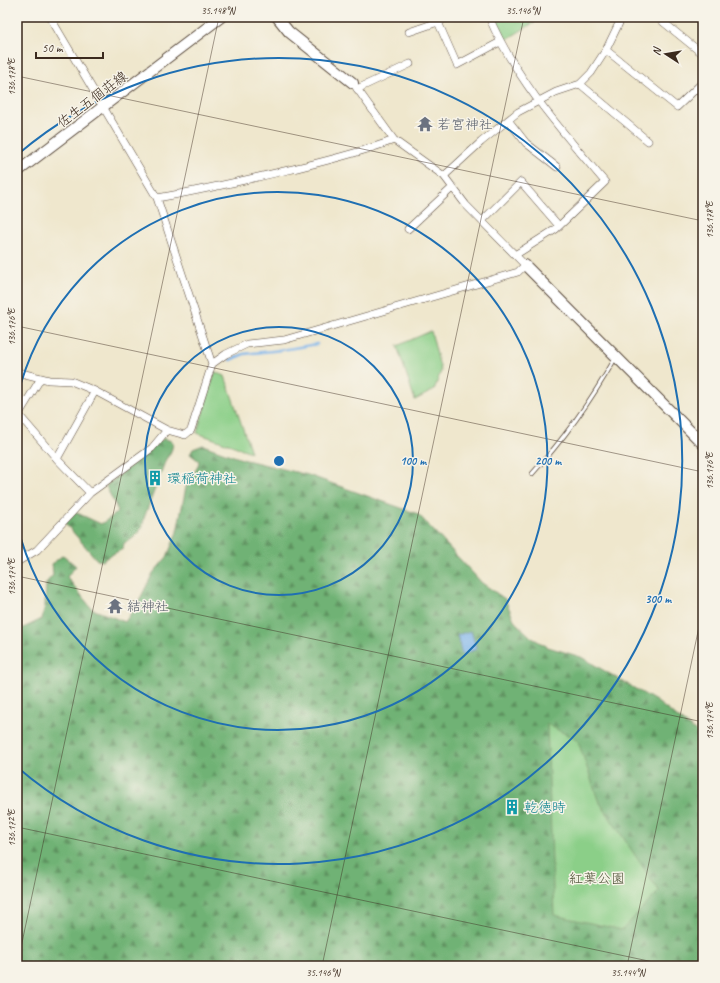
<svg xmlns="http://www.w3.org/2000/svg" width="720" height="983" font-family="Caveat,'Klee One',sans-serif">
	<style>
		.forest { fill: url(#forest-firs); stroke: #566e49 }
		.green { fill: #8bcf88; stroke: #637c53 }
		.water { fill: #7bb4eb; stroke: #5b6f84 }
		.lines { fill: none; stroke-linecap: round; stroke-linejoin: round }
		.stream { stroke: #7bb4eb; stroke-width: 2.5 }
		.lane-casing { stroke: #564638; stroke-width: 5 }
		.street-casing { stroke: #564638; stroke-width: 8 }
		.secondary-casing { stroke: #564638; stroke-width: 12 }
		.lane { stroke: #fff; stroke-width: 3.5 }
		.street { stroke: #fff; stroke-width: 7 }
		.secondary { stroke: #fff; stroke-width: 10 }
		.ticks { fill: none; stroke: #3b2a1e; stroke-width: 1; stroke-opacity: 0.45 }
		.ring { fill: none; stroke: #1f6fb2; stroke-width: 2 }
		.labels { text-anchor: middle; stroke-width: 3; stroke-linejoin: round; paint-order: stroke }
		.street-label { font-size: 14px; fill: #3b2a1e; stroke: #f7f3e8 }
		.worship-label { font-size: 14px; fill: #5b616d; stroke: #f7f3e8; text-anchor: start }
		.culture-label { font-size: 14px; fill: #0d838f; stroke: #f7f3e8; text-anchor: start }
		.park-label { font-size: 14px; fill: #4f5338; stroke: #f7f3e8 }
		.centre { fill: #1f6fb2; stroke: #f7f3e8; stroke-width: 2 }
		.ring-label { font-size: 12px; text-anchor: middle; font-weight: bold; fill: #1f6fb2; stroke: #f7f3e8; stroke-width: 3; stroke-linejoin: round; paint-order: stroke }
		.neatline { fill: none; stroke: #3b2a1e; stroke-width: 1.5 }
		.ticks-label { font-size: 10px; text-anchor: middle; fill: #3b2a1e }
	</style>
	<defs>
		<pattern id="forest-firs" width="22" height="20" patternUnits="userSpaceOnUse"><rect width="22" height="20" fill="#70b274"/><path d="M5 1l3.5 6h-7zM16 11l3.5 6h-7z" fill="#5d915f"/></pattern>
	</defs>
	<rect width="100%" height="100%" fill="#f7f3e8"/>
	<filter id="ink" filterUnits="userSpaceOnUse"><feTurbulence type="fractalNoise" baseFrequency=".025" numOctaves="2"/><feDisplacementMap in="SourceGraphic" scale="8" xChannelSelector="R" yChannelSelector="G"/><feConvolveMatrix kernelMatrix="1 2 1 2 8 2 1 2 1" color-interpolation-filters="sRGB"/></filter>
	<filter id="wash" filterUnits="userSpaceOnUse"><feTurbulence type="fractalNoise" baseFrequency=".012" numOctaves="4" result="noise"/><feDisplacementMap in="SourceGraphic" scale="16" xChannelSelector="R" yChannelSelector="G"/><feGaussianBlur stdDeviation="0.9" result="paint"/><feColorMatrix in="noise" values="0 0 0 0 0 0 0 0 0 0 0 0 0 0 0 0 0 1.4 0 .05"/><feComposite in="paint" operator="in"/></filter>
	<g filter="url(#wash)">
		<rect width="100%" height="100%" fill="#efe7cd"/>
		<path class="forest" d="M164 438 173 442C173 448 170 455 166 459L144 518C143 530 135 539 124 543L123 549 109 556 102 561 97 560 65 523 75 512 101 524 113 516 118 511 106 486Z
			M203 445 242 459 308 475 418 514 482 583 505 599 515 622 532 638 548 647 581 657 656 701 703 737V966H17V631L42 619 45 605 46 583 53 575 52 564 63 555 76 566 67 577 92 609 125 622 139 601 153 573 167 557 177 532 186 487 198 466 199 461 190 454 193 449Z"/>
		<path class="green" d="M495 17H543L504 41Z
			M431 331 441 371 434 390 415 400 397 346Z
			M215 372 225 376 251 452 197 433Z
			M547 724 578 741 598 800 659 891 622 930 554 915Z"/>
		<path class="water" d="M471 631 477 649 462 655 457 635Z"/>
		<g class="lines">
			<path class="stream" d="M230 360 244 354 282 350 317 344"/>
		</g>
	</g>
	<g filter="url(#ink)">
		<g class="lines">
			<defs>
				<path id="lane" d="M532 474C565 438 592 399 616 357"/>
				<path id="street" d="M50 17 157 198 212 364
					M489 17C516 80 561 130 605 182L556 229 515 255
					M657 17 699 51 703 46
					M438 22 448 17
					M409 32 438 22 457 65 500 42
					M606 50 677 107 703 82
					M580 84 648 141
					M357 89 410 64
					M508 120 526 143 557 167
					M444 176 481 142 518 112 556 92 580 84 591 73 606 50 622 17
					M157 198C204 190 250 179 297 168 330 160 362 152 394 140
					M482 221 521 182 559 226
					M408 229 453 187
					M17 372 49 380 71 381 95 391 167 430 185 435 191 430 212 364 226 354 247 344 284 340 518 272 525 265 466 205 444 176 394 140 353 83
					M19 415 57 459 95 391
					M17 417 41 378
					M57 459 90 493
					M17 549 25 557
					M17 562 37 550 90 493 152 448 167 430"/>
				<path id="secondary" d="M277 17 289 32 353 83
					M17 172 221 17
					M525 265 703 444"/>
			</defs>
			<use href="#lane" class="lane-casing"/>
			<use href="#street" class="street-casing"/>
			<use href="#secondary" class="secondary-casing"/>
			<use href="#lane" class="lane"/>
			<use href="#street" class="street"/>
			<use href="#secondary" class="secondary"/>
		</g>
	</g>
	<path class="ticks" d="M17 76 703 221M17 326 703 472M17 576 703 722M17 827 672 966M17 966 219 17M322 966 524 17M627 966 703 608"/>
	<g class="ring">
		<circle cx="279" cy="461" r="134"/>
		<path d="M17 398A269 269 0 1 1 17 524"/>
		<path d="M17 155A403 403 0 1 1 17 767"/>
	</g>
	<defs>
		<symbol id="temple-bare" viewBox="-9 -9 18 18"><path d="M0-6L5-2H3V0L6.5 2.5H4V6H1.5V3h-3V6H-4V2.5H-6.5L-3 0V-2H-5Z" fill="#6b7280" stroke="#f7f3e8" stroke-width="2.5" paint-order="stroke"/></symbol>
		<symbol id="building-bare" viewBox="-9 -9 18 18"><path d="M-4-6H4V6H1V3H-1V6H-4ZM-2.5-4.3h1.7v1.8h-1.7ZM.8-4.3h1.7v1.8H.8ZM-2.5-1h1.7V.8h-1.7ZM.8-1h1.7V.8H.8Z" fill="#0f9aa8" stroke="#f7f3e8" stroke-width="2.5" paint-order="stroke"/></symbol>
	</defs>
	<g fill-rule="evenodd">
		<use href="#temple-bare" x="414" y="113" width="22" height="22"/>
		<use href="#building-bare" x="144" y="467" width="22" height="22"/>
		<use href="#temple-bare" x="104" y="595" width="22" height="22"/>
		<use href="#building-bare" x="501" y="796" width="22" height="22"/>
	</g>
	<g class="labels">
		<g class="street-label">
			<text transform="translate(92 99) rotate(-37)" y="5">佐生五個荘線</text>
		</g>
		<g class="worship-label">
			<text x="437" y="129">若宮神社</text>
			<text x="127" y="611">結神社</text>
		</g>
		<g class="culture-label">
			<text x="167" y="483">環稲荷神社</text>
			<text x="524" y="812">乾徳時</text>
		</g>
		<g class="park-label">
			<text x="597" y="883">紅葉公園</text>
		</g>
	</g>
	<circle cx="279" cy="461" r="6" class="centre"/>
	<g class="ring-label">
		<text x="413" y="465">100 m</text>
		<text x="548" y="465">200 m</text>
		<text x="658" y="603">300 m</text>
	</g>
	<rect width="720" height="983" fill="none" stroke="#f7f3e8" stroke-width="44"/>
	<g transform="translate(666 54) rotate(282)" stroke="#f7f3e8" stroke-width="3" paint-order="stroke">
	<path d="M0-3L7 15L0 10L-7 15Z" fill="#3b2a1e"/>
	<text y="-6" font-size="11" font-weight="bold" text-anchor="middle" fill="#3b2a1e">N</text>
	</g>
	<path d="M36 52v6h67v-6" fill="none" stroke="#3b2a1e" stroke-width="2"/>
	<text x="42" y="52" font-size="12" fill="#3b2a1e" stroke="#f7f3e8" stroke-width="3" paint-order="stroke">50 m</text>
	<rect x="22" y="22" width="676" height="939" class="neatline"/>
	<g class="ticks-label">
		<text x="218" y="14">35.148°N</text>
		<text x="523" y="14">35.146°N</text>
		<text transform="translate(11 77) rotate(-90)" y="4">136.178°E</text>
		<text transform="translate(709 220) rotate(-90)" y="4">136.178°E</text>
		<text transform="translate(11 327) rotate(-90)" y="4">136.176°E</text>
		<text transform="translate(709 471) rotate(-90)" y="4">136.176°E</text>
		<text transform="translate(11 577) rotate(-90)" y="4">136.174°E</text>
		<text transform="translate(709 721) rotate(-90)" y="4">136.174°E</text>
		<text transform="translate(11 828) rotate(-90)" y="4">136.172°E</text>
		<text x="323" y="976">35.146°N</text>
		<text x="628" y="976">35.144°N</text>
	</g>
</svg>
